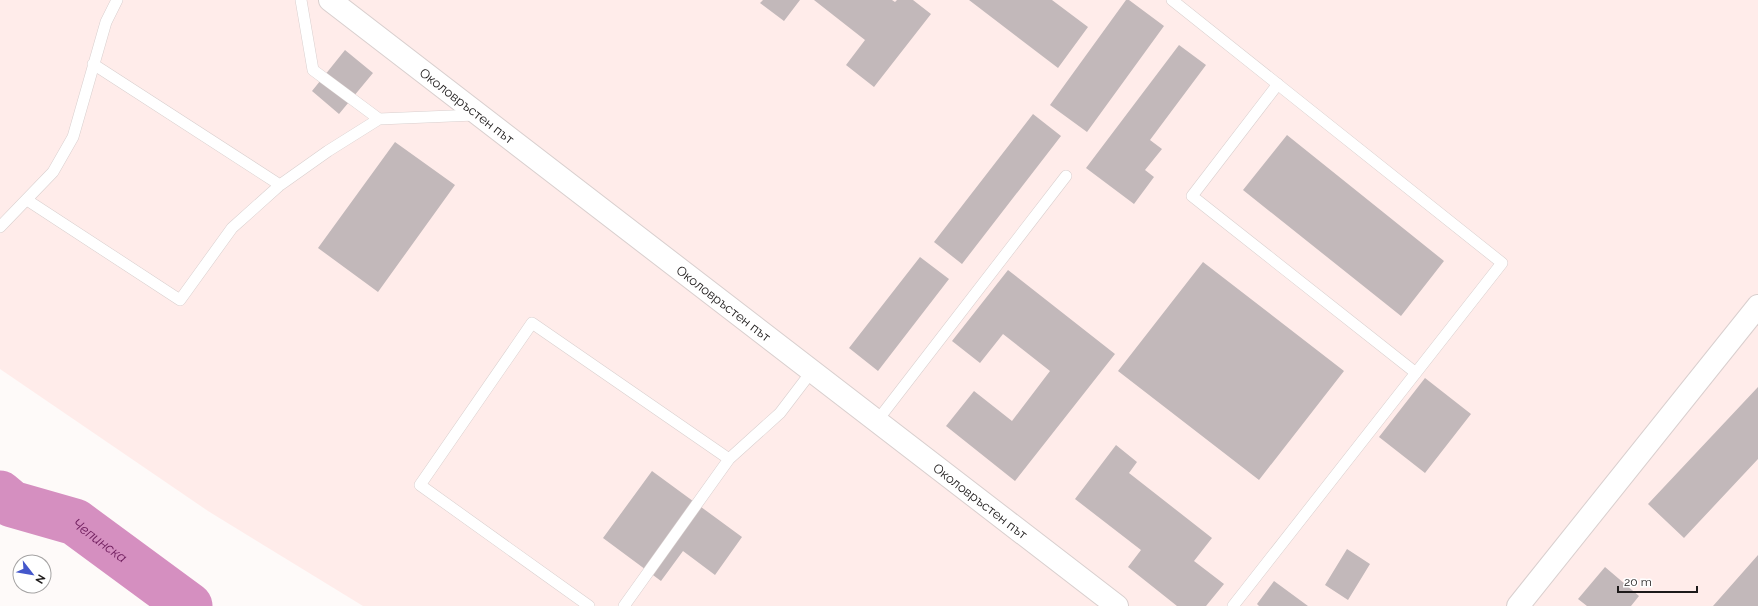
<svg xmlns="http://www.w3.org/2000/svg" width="1758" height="606" font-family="Raleway,sans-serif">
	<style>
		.built { fill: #ffecea }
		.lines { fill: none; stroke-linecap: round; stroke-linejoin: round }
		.river { stroke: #d58fc0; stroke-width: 47 }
		.building { fill: #c2b8ba }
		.lane-casing { stroke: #d9cfce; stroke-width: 12 }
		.secondary-casing { stroke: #d9cfce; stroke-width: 24 }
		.lane { stroke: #fff; stroke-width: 11 }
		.secondary { stroke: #fff; stroke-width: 22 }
		.labels { text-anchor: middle; stroke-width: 3; stroke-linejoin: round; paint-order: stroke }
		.street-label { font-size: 13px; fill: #1d1a1a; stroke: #fff }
		.water-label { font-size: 14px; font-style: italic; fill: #6d1b5b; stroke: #fff }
	</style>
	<rect width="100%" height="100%" fill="#fefaf9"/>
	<path class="built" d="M0 0H1758V606H363L208 511 0 369Z"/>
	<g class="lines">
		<path class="river" id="s1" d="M0 494 12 504 75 522 189 606"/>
	</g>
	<path class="building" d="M763 0H800L784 21 760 3Z
		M814 0H892L895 2 897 0H913L931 14 874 87 846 65 865 40Z
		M969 0H1052L1088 27 1058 68Z
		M1126 0H1129L1164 26 1087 132 1050 105Z
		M1179 45 1206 65 1150 140 1162 149 1145 170 1154 177 1134 204 1086 168Z
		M345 50 373 73 339 114 312 91Z
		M1033 114 1061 136 962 264 934 242Z
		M1287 135 1444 261 1401 316 1243 190Z
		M395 142 455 185 378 292 318 248Z
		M920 257 949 279 878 371 849 348Z
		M1203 262 1344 371 1259 480 1118 371Z
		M1008 270 1115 354 1015 481 946 426 974 391 1012 421 1050 371 1003 334 980 363 952 341Z
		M1425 378 1471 414 1425 473 1379 437Z
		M1758 387V459L1684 538 1648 504Z
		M1116 445 1137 462 1129 473 1212 538 1194 561 1224 584 1206 606H1177L1128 567 1141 550 1075 499Z
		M652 471 742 537 715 575 683 551 661 581 603 538Z
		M1347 549 1370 564 1348 600 1325 585Z
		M1758 555V606H1713Z
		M1605 567 1639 596 1631 606H1587L1578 599Z
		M1274 581 1308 606H1259L1257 604Z"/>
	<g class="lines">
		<defs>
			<path id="lane" d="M301 0 313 70 379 119 475 115
				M1172 0 1502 263 1233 606
				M93 64 280 185
				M1278 84 1192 196 1416 373
				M27 200 180 300 232 228 280 185 328 151 379 119
				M0 227 53 172 73 137 106 22 117 0
				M877 421 1066 176
				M589 606 420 485 532 323 729 459
				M624 606 729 459 780 413 812 371"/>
			<g id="secondary">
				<path id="s2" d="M330 0 1117 606"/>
				<path d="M1518 606 1758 306"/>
			</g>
		</defs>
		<use href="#lane" class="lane-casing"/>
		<use href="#secondary" class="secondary-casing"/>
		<use href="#lane" class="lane"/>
		<use href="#secondary" class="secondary"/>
	</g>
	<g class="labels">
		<g class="street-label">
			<text dy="5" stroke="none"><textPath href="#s2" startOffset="173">Околовръстен път</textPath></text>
			<text dy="5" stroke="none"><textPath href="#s2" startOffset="497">Околовръстен път</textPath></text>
			<text dy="5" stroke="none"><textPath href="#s2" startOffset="821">Околовръстен път</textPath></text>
		</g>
		<g class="water-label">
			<text dy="5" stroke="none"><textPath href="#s1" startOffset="112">Чепинска</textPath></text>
		</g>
	</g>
	<g transform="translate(32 574) rotate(121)"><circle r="19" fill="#ffffff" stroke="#a5a3a3"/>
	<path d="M0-3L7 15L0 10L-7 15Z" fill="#4457cb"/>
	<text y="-6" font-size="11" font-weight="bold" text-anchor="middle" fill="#1d1a1a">N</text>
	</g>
	<path d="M1618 586v6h79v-6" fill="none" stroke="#1d1a1a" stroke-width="2"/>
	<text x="1624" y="586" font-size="12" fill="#1d1a1a" stroke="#ffffff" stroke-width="3" paint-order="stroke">20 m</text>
</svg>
